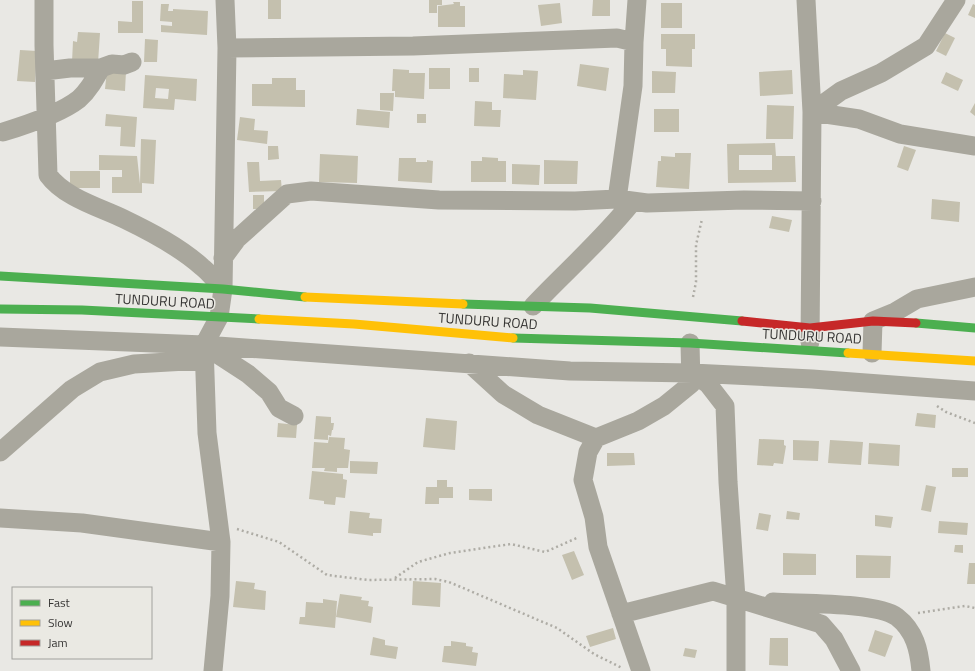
<svg xmlns="http://www.w3.org/2000/svg" width="975" height="671" font-family="'Titillium Web',sans-serif">
	<style>
		.building { fill: #c4c0ae; fill-rule: evenodd }
		.lines { fill: none; stroke-linecap: round; stroke-linejoin: round }
		.path { stroke: #aeaca5; stroke-width: 2.5; stroke-dasharray: 2 3; stroke-linecap: butt }
		.street { stroke: #a9a79d; stroke-width: 19 }
		.fast { stroke: #4caf50; stroke-width: 9 }
		.slow { stroke: #ffc107; stroke-width: 9 }
		.jam { stroke: #c62828; stroke-width: 9 }
		.labels { text-anchor: middle; stroke-width: 3; stroke-linejoin: round; paint-order: stroke }
		.street-label { font-size: 14px; fill: #353433; stroke: #eae9e3 }
	</style>
	<rect width="100%" height="100%" fill="#e9e8e4"/>
	<path class="building" d="M268 0H281V19H268Z
		M429 0H442V5H437V13H429Z
		M593 0H610V16H592Z
		M132 1H143V33H118V21L132 22Z
		M453 2H460V6H465V27H438V6L454 4Z
		M560 3 562 23 541 26 538 5Z
		M661 3H682V28H661Z
		M161 4H169L168 11H173V9L208 11 207 35 161 32V25L172 26V22L160 21Z
		M973 4 975 5V18L968 15Z
		M78 32 100 33 98 63 72 62 73 41 77 42Z
		M945 33 955 38 946 56 936 51Z
		M661 34H695V49H692V67L666 66V49H661Z
		M145 39 158 40 157 62H144Z
		M20 50 37 51 35 82 17 81Z
		M580 64 609 68 606 91 577 86Z
		M429 68H450V89H429Z
		M469 68H479V82H469Z
		M107 69 126 71 125 91 105 89Z
		M393 69 409 70V73H425L424 99 395 97V91H392Z
		M523 70 538 71 536 100 503 98 504 74 523 75Z
		M792 70 793 94 760 96 759 72Z
		M652 71 676 72 675 93H652Z
		M946 72 963 80 958 91 941 83Z
		M145 75 197 79 196 101 175 99 174 110 143 108ZM156 88 169 89 168 99 155 98Z
		M272 78H296V90H305V107L252 106V84H272Z
		M380 93H394L393 111 380 110Z
		M475 101 492 102V110H501L500 127 474 126Z
		M975 103V116L970 112Z
		M767 105 794 106 793 139H766Z
		M357 109 390 112 389 128 356 125Z
		M654 109H679V132H654Z
		M106 114 137 117 135 147 120 146 121 127 105 126Z
		M417 114H426V123H417Z
		M240 117 255 119 254 130 268 131 267 144 237 140Z
		M141 139 156 140 154 184 142 183V193H112V177H122V170H99V155L137 156 140 184Z
		M775 143 776 156H795L796 182 728 183 727 144ZM739 155H772V170H739Z
		M268 146H278L279 159 268 160Z
		M904 146 916 150 908 171 897 167Z
		M675 153H691L689 189 656 187 658 161H661V156L675 157Z
		M320 154 358 156 357 183 319 182Z
		M482 157 498 158V161H506V182H471V161H482Z
		M399 158H416V162H427V160L433 161 432 183 398 181Z
		M544 160 578 161 577 184H544Z
		M247 162H259L260 181 281 180 282 191 249 192Z
		M512 164 540 165 539 185 512 184Z
		M70 171H100V188H70Z
		M253 195H264V209H253Z
		M932 199 960 202 959 222 931 219Z
		M772 216 792 220 789 232 769 228Z
		M917 413 936 415 935 428 915 426Z
		M316 416 331 417V423H334L333 430H332L331 436 328 435V440L314 439Z
		M426 418 457 421 455 450 423 447Z
		M278 423 297 425 296 438 277 437Z
		M329 437 345 438 344 449 350 450 348 468H337V472L324 471 325 468H312L314 442 328 443Z
		M759 439 784 440V445L786 446 783 464 774 463 773 466 757 465Z
		M793 440 819 441 818 461 793 460Z
		M830 440 863 442 861 465 828 463Z
		M869 443 900 445 899 466 868 464Z
		M607 453H634L635 465 607 466Z
		M350 461 378 462 377 474 350 473Z
		M952 468H968V477H952Z
		M312 471 343 474V479L347 480 345 498 336 497 335 505 324 504V501L309 499Z
		M437 480H447V487H453V498H439V504H425L426 487H437Z
		M926 485 936 487 931 512 921 510Z
		M469 489H492V501L469 500Z
		M350 511 370 513 369 518 382 519 381 533H373V536L348 533Z
		M787 511 800 513 799 520 786 519Z
		M759 513 771 515 768 531 756 529Z
		M875 515 893 517 891 528 875 526Z
		M939 521 968 523 967 535 938 533Z
		M955 545H963V553L954 552Z
		M574 551 584 575 572 580 562 555Z
		M783 553 816 554V575H783Z
		M856 555 891 556 890 578H856Z
		M969 563H975V584H967Z
		M236 581 255 583 254 589 266 591 265 610 233 607Z
		M413 581 441 583 440 607 412 605Z
		M340 594 362 597 361 600 369 601 368 606 373 607 371 623 336 617Z
		M323 599 337 601 335 628 299 624 300 617H305L306 602 323 603Z
		M613 628 616 639 590 647 586 636Z
		M875 630 893 636 885 657 868 651Z
		M373 637 385 640V645L398 647 396 659 370 655Z
		M770 638H788V666L769 665Z
		M451 641 466 643V646L473 647 472 652 478 653 476 666 442 662 444 646H451Z
		M685 648 697 650 695 658 683 656Z"/>
	<g class="lines">
		<path class="path" d="M693 297 696 282V245L702 219
			M937 406 946 412 975 423
			M237 529 279 542 327 575 368 580 435 579 449 582 557 628 594 654 622 668
			M395 578 418 562 450 553 511 544 545 552 579 537
			M918 613 965 606 975 608"/>
		<path class="street" d="M44 0V45L48 175C65 198 99 207 124 219 151 232 180 247 202 267 210 273 216 282 223 289
			M806 0 812 112 810 342
			M227 48 413 46 617 38 634 42
			M45 71 70 68H101L112 64 124 65 132 62
			M812 112 841 91 881 73 926 46 956 0
			M812 112 859 119 900 134 975 146
			M3 132C26 125 60 114 79 99 89 90 95 79 101 68
			M617 199 633 86 634 42 637 0
			M223 258 237 239 287 194 311 191 439 200 575 201 617 199 647 203 744 200 812 201
			M533 306C566 271 603 239 633 201
			M0 337 204 345 570 371 692 373 812 379 975 391
			M205 346 248 374 269 392 279 408 294 416
			M872 353 873 321 895 312 917 299 975 287
			M469 363 503 394 538 415 596 438
			M692 373 708 384 725 406 728 482 736 598V671
			M0 452 72 389 100 372 134 364 204 360
			M0 518 82 523 221 542
			M773 602C801 604 877 602 897 617 915 631 919 650 921 671
			M621 614 713 591 821 624 834 639 851 671
			M213 671 220 596 221 542 207 433 204 345 219 317 223 289 227 48 225 0
			M641 671 598 547 594 517 583 480 588 452 596 438 638 421 664 406 691 384 690 343"/>
		<path class="fast" d="M0 276 223 289 305 297
			M463 304 590 308 742 321
			M0 309 82 310 259 319
			M916 323 975 328
			M513 338 690 343 848 353"/>
		<path class="slow" d="M305 297 463 304
			M259 319 354 324 513 338
			M848 353 975 361"/>
		<path class="jam" d="M742 321 810 328 873 321 916 323"/>
	</g>
	<g class="labels">
		<g class="street-label">
			<text transform="translate(165 301) rotate(3)" y="5">TUNDURU ROAD</text>
			<text transform="translate(488 321) rotate(4)" y="5">TUNDURU ROAD</text>
			<text transform="translate(812 336) rotate(3)" y="5">TUNDURU ROAD</text>
		</g>
	</g>
	<rect x="12" y="587" width="140" height="72" fill="#eae9e3" stroke="#a2a19d"/>
	<rect x="20" y="600" width="20" height="6" fill="#4caf50" stroke="#a2a19d"/>
	<text x="48" y="607" font-size="12" fill="#353433">Fast</text>
	<rect x="20" y="620" width="20" height="6" fill="#ffc107" stroke="#a2a19d"/>
	<text x="48" y="627" font-size="12" fill="#353433">Slow</text>
	<rect x="20" y="640" width="20" height="6" fill="#c62828" stroke="#a2a19d"/>
	<text x="48" y="647" font-size="12" fill="#353433">Jam</text>
</svg>
